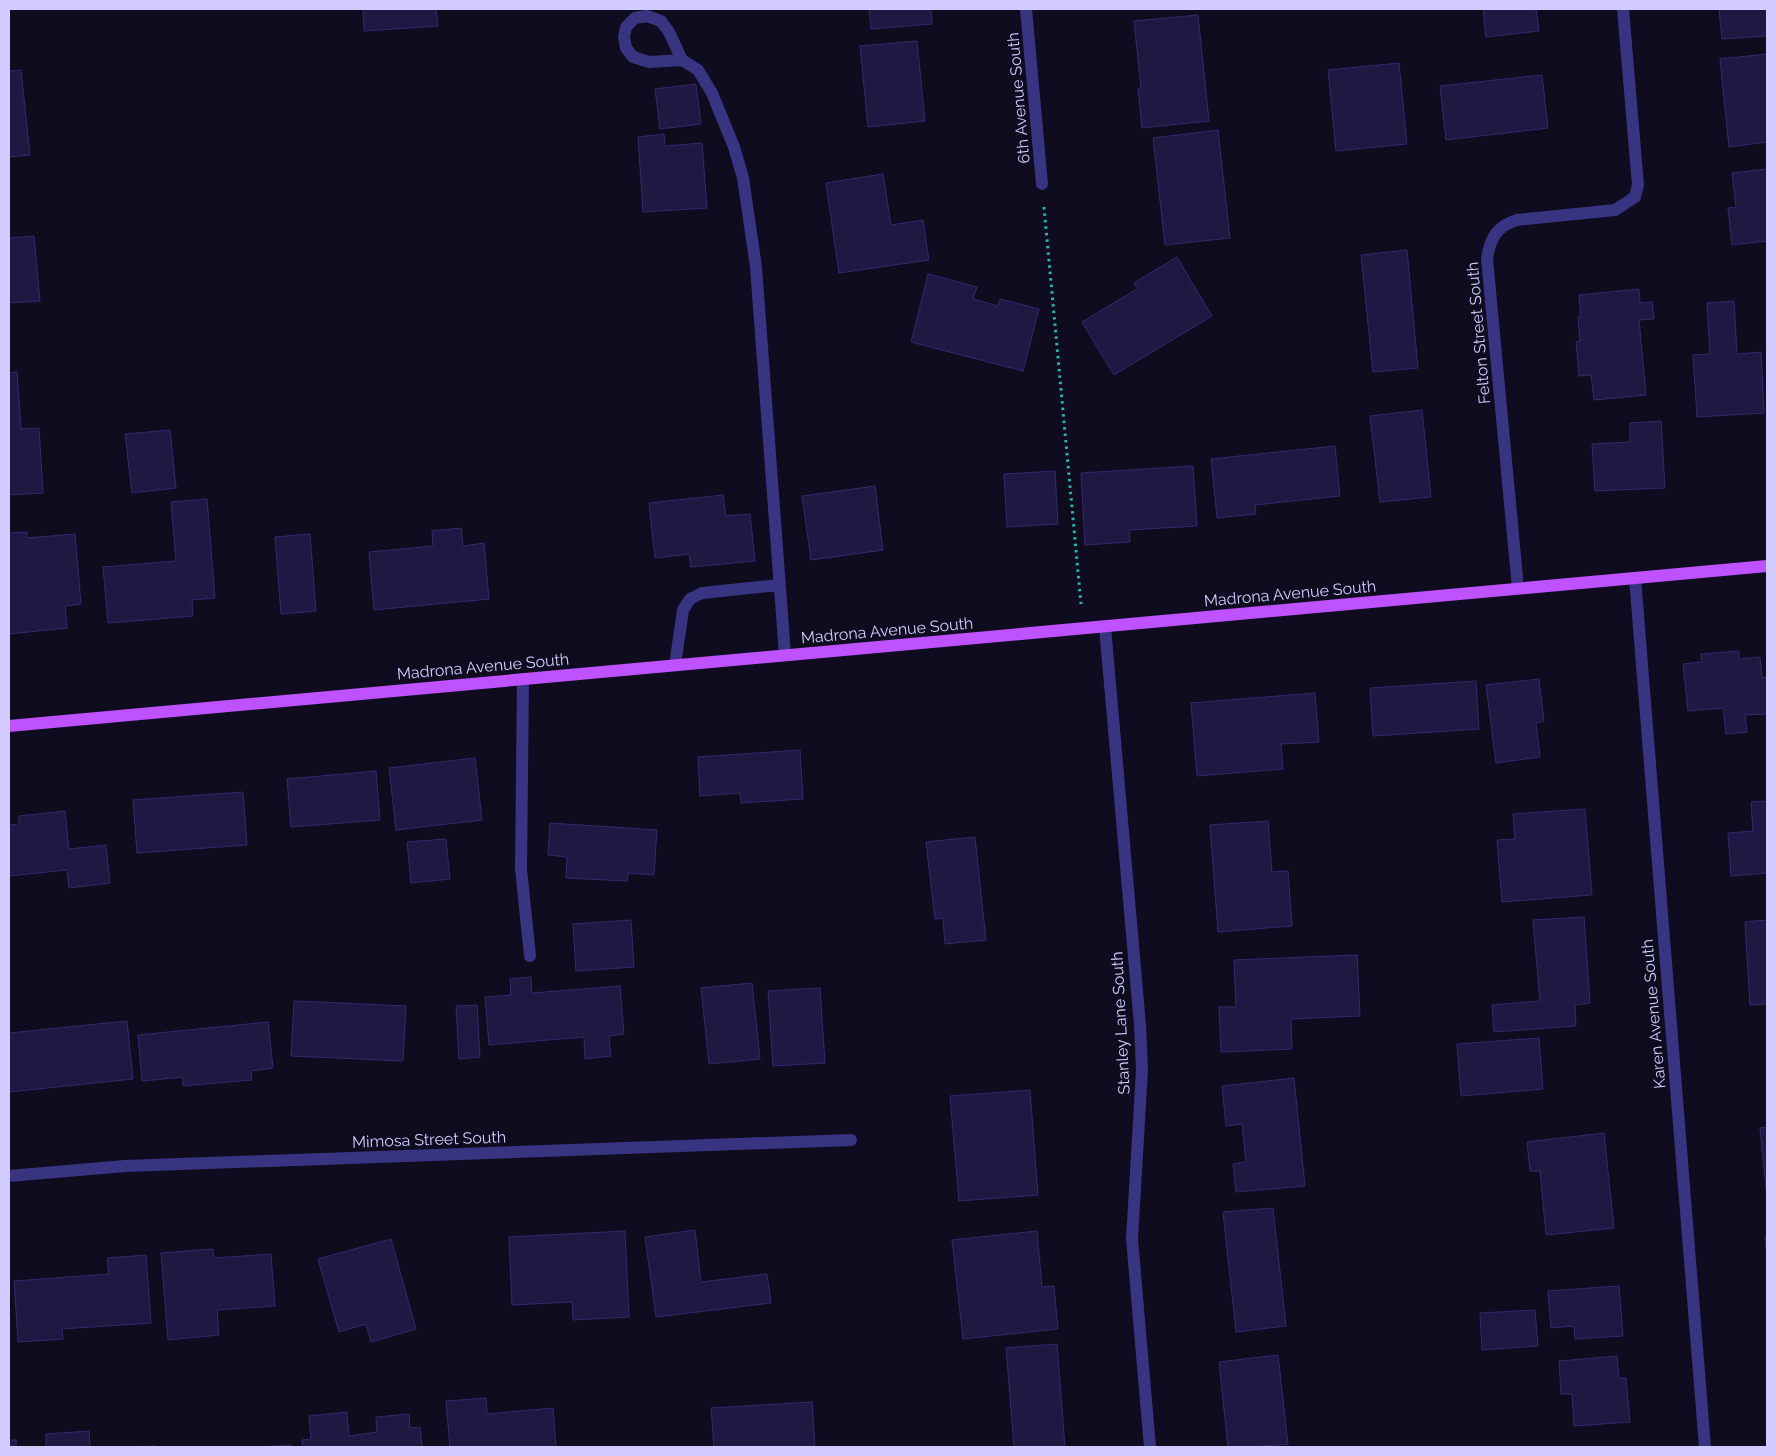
<svg xmlns="http://www.w3.org/2000/svg" width="1776" height="1456" font-family="Raleway,sans-serif">
	<style>
		.building { fill: #201742; stroke: #36286f }
		.lines { fill: none; stroke-linecap: round; stroke-linejoin: round }
		.path { stroke: #28b6ae; stroke-width: 3; stroke-dasharray: 2.5 4; stroke-linecap: butt }
		.minor { stroke: #383482; stroke-width: 12 }
		.major { stroke: #bf52ff; stroke-width: 12 }
		.labels { text-anchor: middle; stroke-width: 4; stroke-linejoin: round; paint-order: stroke }
		.street-label { font-size: 16px; fill: #d1cbff; stroke: #0f0c20 }
	</style>
	<rect width="100%" height="100%" fill="#0f0c20"/>
	<path class="building" d="M363 9H436L438 26 364 31Z
		M869 9H931L932 24 871 29Z
		M1483 9H1536L1539 31 1486 37Z
		M1719 9H1767V36L1722 39Z
		M1198 15 1209 121 1142 128 1138 89 1141 88 1134 21Z
		M917 41 925 121 868 127 860 46Z
		M1767 54V142L1729 147 1720 59Z
		M1399 63 1407 144 1336 151 1328 70Z
		M21 70 30 155 9 157V71Z
		M1542 75 1548 128 1446 140 1440 86Z
		M696 84 701 124 660 129 655 89Z
		M1218 130 1230 238 1165 245 1153 138Z
		M664 134 665 146 702 143 707 208 643 212 638 137Z
		M1767 169V241L1732 245 1728 208 1736 207 1732 173Z
		M883 174 891 225 923 220 929 260 839 273 826 183Z
		M34 236 40 301 9 303V238Z
		M1407 250 1418 368 1373 372 1361 255Z
		M1177 257 1212 316 1114 375 1082 322 1137 289 1134 283Z
		M928 274 977 287 973 299 998 306 1000 299 1039 309 1023 371 911 342Z
		M1639 289 1640 303 1652 302 1654 319 1639 320 1646 395 1594 400 1591 375 1579 376 1576 342 1580 341 1578 317H1581L1579 295Z
		M1734 301 1737 354 1761 352 1764 413 1697 417 1693 355 1710 354 1707 303Z
		M17 372 21 429 39 428 43 493 9 495V373Z
		M1422 410 1431 497 1380 502 1370 416Z
		M1661 421 1665 488 1595 491 1592 444 1630 442V423Z
		M170 430 176 488 132 493 125 434Z
		M1335 446 1340 496 1255 505 1256 514 1217 518 1211 459Z
		M1193 466 1197 526 1129 530 1130 542 1085 545 1081 473Z
		M1055 471 1058 524 1007 527 1004 474Z
		M875 486 883 550 811 560 802 496Z
		M723 495 726 516 750 514 755 561 691 567 689 554 655 558 649 503Z
		M207 499 215 598 192 600 193 616 108 623 103 567 176 561 171 502Z
		M461 528 463 546 484 543 489 599 374 610 369 552 433 546 432 531Z
		M27 532V538L75 534 81 604 65 606 67 628 9 634V533Z
		M310 534 316 611 281 614 275 537Z
		M1739 651V659L1760 657 1762 678 1767 677V714L1745 715 1747 732 1726 734 1723 708 1688 711 1683 664 1702 662 1701 654Z
		M1539 679 1544 721 1536 723 1540 757 1496 763 1486 685Z
		M1476 681 1479 729 1373 736 1370 688Z
		M1315 693 1319 742 1281 744 1283 769 1197 776 1191 703Z
		M800 750 803 799 741 803 740 793 700 796 698 757Z
		M475 758 482 820 396 830 389 768Z
		M376 771 380 820 291 827 287 779Z
		M243 792 247 845 137 853 133 800Z
		M1767 801V873L1731 876 1728 833 1753 831 1751 802Z
		M1585 809 1592 895 1502 902 1497 840 1515 839 1513 814Z
		M65 811 69 849 106 845 110 883 69 888 67 870 9 876V825L19 824V816Z
		M1268 821 1272 872 1288 871 1292 926 1218 932 1210 825Z
		M550 823 657 830 654 875 628 873 627 881 566 878 567 857 548 855Z
		M975 837 986 940 945 944 943 918 935 919 926 842Z
		M446 839 450 879 411 883 407 842Z
		M1584 917 1590 1003 1575 1005 1576 1026 1494 1032 1492 1005 1540 1001 1533 920Z
		M631 920 634 967 576 971 573 924Z
		M1767 920V1004L1750 1005 1745 922Z
		M1357 955 1360 1016 1291 1019 1292 1049 1221 1052 1219 1007H1236L1234 960Z
		M531 977 532 993 620 986 624 1034 609 1036 611 1056 585 1059 584 1037 489 1045 485 997 511 995 510 979Z
		M752 983 760 1059 709 1064 701 988Z
		M820 988 825 1063 773 1066 768 991Z
		M294 1001 406 1006 403 1061 291 1056Z
		M477 1005 480 1057 459 1059 456 1006Z
		M127 1021 133 1079 9 1092V1033Z
		M268 1022 273 1068 251 1071 252 1080 183 1086V1077L142 1081 138 1035Z
		M1539 1038 1543 1089 1461 1096 1457 1044Z
		M1294 1078 1305 1186 1236 1192 1233 1164 1246 1162 1242 1124 1226 1126 1222 1086Z
		M1030 1090 1038 1195 959 1201 950 1096Z
		M1767 1127V1198L1760 1128Z
		M1604 1133 1614 1228 1546 1235 1540 1171H1530L1527 1142Z
		M1273 1208 1286 1326 1236 1332 1223 1212Z
		M695 1230 701 1282 767 1274 771 1303 656 1317 645 1237Z
		M625 1231 629 1317 573 1320 572 1302 512 1305 509 1237Z
		M1037 1231 1042 1287 1054 1286 1058 1329 963 1339 952 1240Z
		M1765 1237H1767V1257Z
		M391 1239 416 1329 371 1342 366 1324 339 1332 318 1259Z
		M213 1249 214 1258 271 1254 275 1306 217 1310 219 1335 168 1340 161 1253Z
		M146 1255 151 1323 62 1329 63 1339 18 1342 14 1281 109 1274 107 1258Z
		M1619 1286 1623 1336 1575 1339 1574 1326 1551 1328 1548 1291Z
		M1535 1310 1538 1346 1482 1350 1480 1313Z
		M1057 1344 1065 1447H1014L1006 1348Z
		M1278 1355 1288 1444 1253 1447H1228L1219 1362Z
		M1617 1356 1619 1378H1626L1630 1422 1574 1426 1572 1394H1561L1559 1361Z
		M486 1398 487 1414 553 1408 556 1447H450L446 1401Z
		M812 1402 815 1447H714L711 1408Z
		M347 1412 349 1436 377 1432 376 1417 409 1414 410 1428 420 1427 422 1447H303L302 1440 311 1439 309 1416Z
		M89 1431 90 1447H46V1434Z
		M9 1440H16V1447H9Z
		M291 1445V1447H260Z
		M156 1446V1447H124Z"/>
	<g class="lines">
		<path class="path" d="M1044 207 1081 604"/>
		<path class="minor" d="M1026 9 1042 184
			M682 60 669 32 661 21 647 16 635 18 626 27 624 37 626 48 633 57 649 62 682 60 698 70 712 93 734 147 743 178 756 267 785 655
			M1635 578 1705 1447
			M1518 588 1487 259C1490 238 1497 226 1517 220L1615 210 1635 197 1638 185 1623 9
			M1105 627 1140 1025 1142 1070 1132 1239 1150 1447
			M675 665 683 610 690 599 702 593 779 585
			M523 679 521 869 530 956
			M9 1176 125 1166 851 1140"/>
		<path class="major" d="M9 726 1767 566"/>
	</g>
	<g class="labels">
		<g class="street-label">
			<text transform="translate(1018 98) rotate(-95)" y="6">6th Avenue South</text>
			<text transform="translate(1478 333) rotate(-95)" y="6">Felton Street South</text>
			<text transform="translate(1290 593) rotate(-5)" y="6">Madrona Avenue South</text>
			<text transform="translate(887 630) rotate(-5)" y="6">Madrona Avenue South</text>
			<text transform="translate(483 666) rotate(-5)" y="6">Madrona Avenue South</text>
			<text transform="translate(1653 1014) rotate(-95)" y="6">Karen Avenue South</text>
			<text transform="translate(1120 1023) rotate(-93)" y="6">Stanley Lane South</text>
			<text transform="translate(429 1139) rotate(-2)" y="6">Mimosa Street South</text>
		</g>
	</g>
	<rect width="1776" height="1456" fill="none" stroke="#d1cbff" stroke-width="20"/>
</svg>
